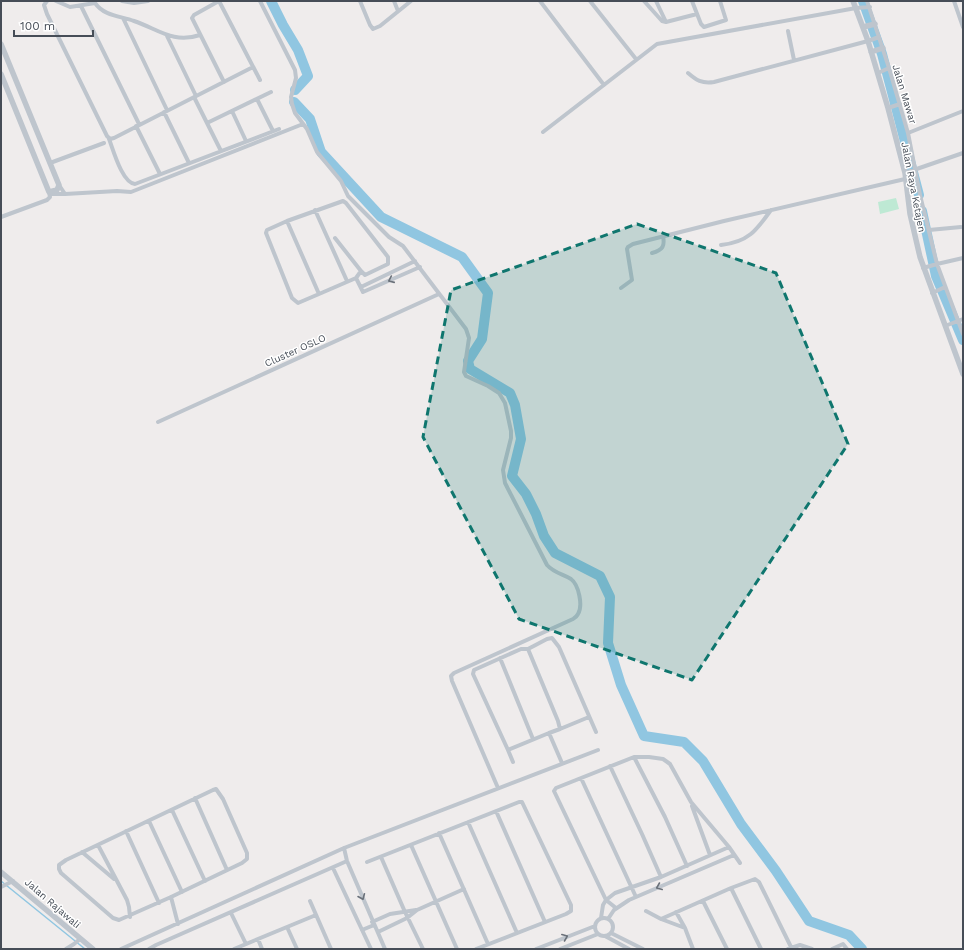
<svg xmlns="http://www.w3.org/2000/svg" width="964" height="950" font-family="'Work Sans',sans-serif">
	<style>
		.green { fill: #bee9d4 }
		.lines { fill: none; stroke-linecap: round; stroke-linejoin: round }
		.stream { stroke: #90c6e1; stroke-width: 1.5 }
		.river { stroke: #90c6e1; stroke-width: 10 }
		.minor { stroke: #bec5cd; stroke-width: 4 }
		.tertiary { stroke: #bec5cd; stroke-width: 5.5 }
		.oneway { stroke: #6a717a }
		.marked { fill: #0f766e; fill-opacity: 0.2; stroke: #0f766e; stroke-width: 3; stroke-dasharray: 8 5; stroke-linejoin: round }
		.labels { text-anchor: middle; stroke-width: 3; stroke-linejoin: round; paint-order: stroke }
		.street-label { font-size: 10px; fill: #464d57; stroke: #fff }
	</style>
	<rect width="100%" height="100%" fill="#efecec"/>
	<path class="green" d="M896 198 899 209 880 214 878 202Z"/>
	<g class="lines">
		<path class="stream" d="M1 881 85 949"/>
		<path class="river" d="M271 1 283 25 298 50 308 76 295 90
			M863 1 882 54 919 195
			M294 102 310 119 321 152 381 217 462 257 488 293 482 339 468 361 470 369 510 393 515 405 521 439 512 476 526 494 536 514 544 536 555 553 600 576 610 597 608 643 621 685 644 736 684 742 703 761 741 824 776 871 809 921 849 935 862 949
			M922 211 936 276 963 340"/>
		<path class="minor" d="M47 1 44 5 47 14 107 136 110 139 114 138 253 67
			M56 1 70 7 95 3C104 16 120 16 134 21 158 29 173 44 200 35
			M122 1 134 3 148 1
			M260 1 295 70 296 78 291 97 292 104 295 113 307 129 317 152 341 181 348 196 389 237 403 246 466 329 469 338 464 372 466 376 488 386 499 393 505 403 511 431V438L503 470 505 483 547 565C554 573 563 574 571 579 579 585 583 606 578 614 577 616 575 618 573 619L454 673 451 676 452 681 498 788
			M360 1 370 25 373 29 380 26 411 1
			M394 1 398 11
			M540 1 604 85
			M590 1 636 59
			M644 1 662 21 666 22 697 14
			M656 1 666 22
			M692 1 701 24 704 27 726 20 720 1
			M867 1 889 68 908 133 920 195 937 264 963 334
			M954 1 963 27
			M81 6 139 124
			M123 18 167 110
			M788 31 794 60
			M167 36 196 96
			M688 73C696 80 702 84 714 82L868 41 879 37
			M878 73 889 68
			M224 82 192 18 194 15 219 1 260 80
			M194 97 221 151
			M257 99 273 131
			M888 108 900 104
			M232 111 246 141
			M164 112 189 163
			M207 123 271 92
			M136 126 160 174
			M543 132 657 44 856 8 870 7
			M908 133 963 111
			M109 139C113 149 122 183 135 184L279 129
			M50 163 104 143
			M905 173 963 153
			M59 185 65 194 117 191 131 192 303 124
			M50 194H65
			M315 210 347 281
			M1 217 47 200 50 197 49 192
			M287 221 267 230 266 233 292 298 298 303 319 294
			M929 230 961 227
			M335 238 361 271 356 278 363 292 420 267
			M721 245C748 242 756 231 771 210
			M652 253C663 250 665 246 663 236
			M923 268 937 264 963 258
			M356 278 319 294 287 221 343 201 346 203 388 257V264L365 275 361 271
			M361 287 415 261
			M621 288 632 280 627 249 628 247 633 244 724 221 905 179
			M932 293 945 287
			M945 326 963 319
			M158 422 439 294
			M528 649 558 721 560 729 549 733
			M500 658 533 739
			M560 729 589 717
			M508 750 473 674 474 670 521 649H528L547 639 552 638 559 647 596 732
			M634 757 665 817 687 866
			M513 762 508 750 549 733 562 763
			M610 766 642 834 661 877
			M581 778 636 897
			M216 789 223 799 247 853V859L242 863 171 897 119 920 113 918 61 873 59 869V865L66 860 213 790Z
			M195 798 227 870
			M692 806 710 855
			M172 810 205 881
			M496 811 545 922
			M149 821 182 892
			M468 822 517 933
			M126 831 159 903
			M439 833 488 944
			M98 845 127 900 129 907 130 917
			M411 845 457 949
			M344 848 347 861 385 949
			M82 852 114 879
			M381 857 405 912 423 949
			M367 862 519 802H522L571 905V911L566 914 476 949
			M333 868 371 949
			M1 887 13 881
			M731 888 761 949
			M171 897 178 924
			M310 901 331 949
			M703 901 727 949
			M616 908 606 900 554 791 556 788 634 757H649L663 759 670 764 691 802 729 847 740 863
			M646 911 661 919 685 928
			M676 912 685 928 693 949
			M231 913 246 944
			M595 927a9 9 0 1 1 18 0a9 9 0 1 1-18 0Z
			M601 918 603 905 606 900 615 893 661 877 729 847
			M608 919 614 910 629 900 734 855
			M661 919 731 888 755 879 759 882 792 949
			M372 922 390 914 416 910
			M287 927 297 949
			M362 930 374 925
			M378 932 407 918 417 910 464 889
			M611 933 643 949
			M605 936 629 949
			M258 939 262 949
			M66 949 74 944 80 939
			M121 949 344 848 598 750
			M149 949 156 945 347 861
			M234 949 316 915
			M536 949 595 926
			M560 949 598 934
			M788 949 800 945 812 949
			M832 949 843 944 847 949"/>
		<path class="tertiary" d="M853 1 868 41 888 108 905 173 910 214 920 257 963 374
			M863 27 875 24
			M1 44 59 185 57 190 49 192 1 74
			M871 52 883 48
			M1 872 93 949"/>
	</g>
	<defs><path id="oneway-chevron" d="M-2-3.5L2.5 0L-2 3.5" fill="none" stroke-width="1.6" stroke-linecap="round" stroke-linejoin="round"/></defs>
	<g class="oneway">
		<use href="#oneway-chevron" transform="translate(391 280) rotate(156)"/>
		<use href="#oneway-chevron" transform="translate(659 887) rotate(157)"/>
		<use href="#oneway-chevron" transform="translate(362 897) rotate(67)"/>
		<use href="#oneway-chevron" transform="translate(565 937) rotate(-22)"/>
	</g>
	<path class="marked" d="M637 224 776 273 848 444 692 680 519 619 423 437 451 290Z"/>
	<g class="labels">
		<g class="street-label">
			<text transform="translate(905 94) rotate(73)" y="4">Jalan Mawar</text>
			<text transform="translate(914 187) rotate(79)" y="4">Jalan Raya Ketajen</text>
			<text transform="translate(295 350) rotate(-24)" y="4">Cluster OSLO</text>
			<text transform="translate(53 903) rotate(41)" y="4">Jalan Rajawali</text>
		</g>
	</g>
	<rect width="964" height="950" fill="none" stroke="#464d57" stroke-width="4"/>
	<path d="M14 30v6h79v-6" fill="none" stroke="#464d57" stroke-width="2"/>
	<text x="20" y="30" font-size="12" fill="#464d57" stroke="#ffffff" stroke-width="3" paint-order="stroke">100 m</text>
</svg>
